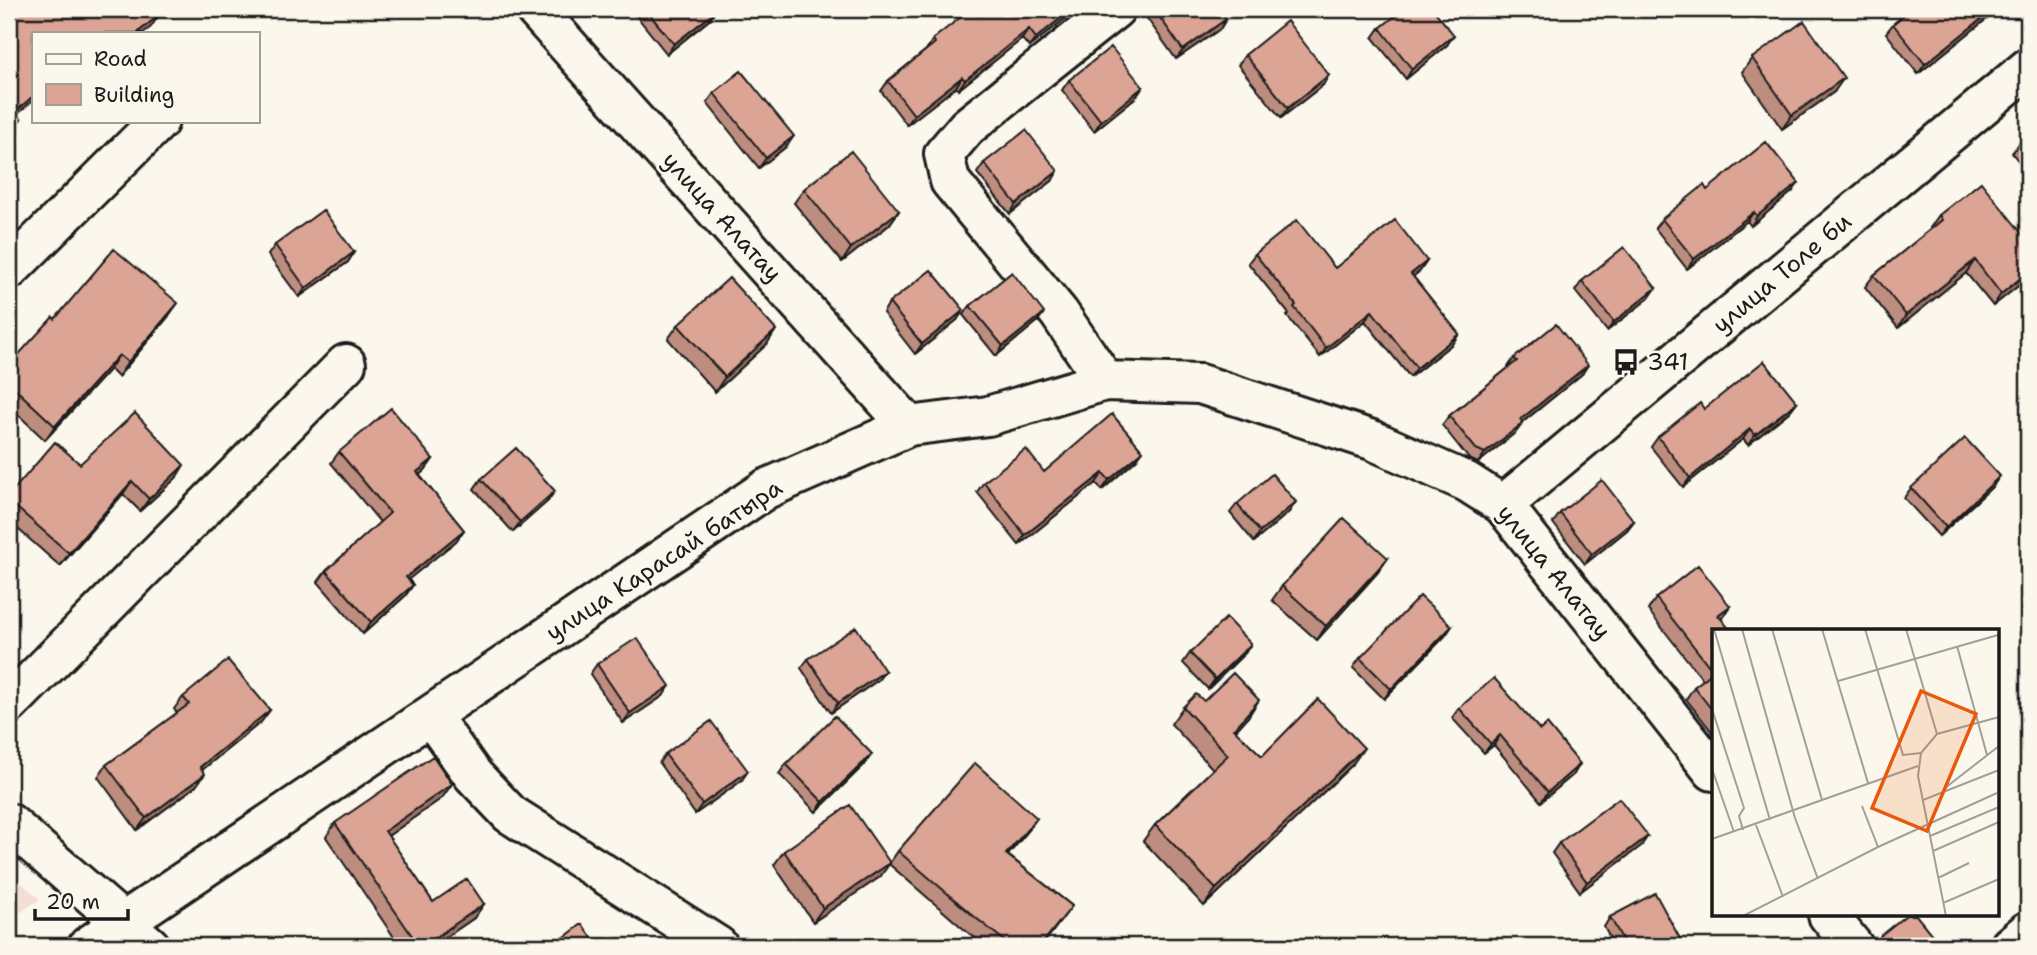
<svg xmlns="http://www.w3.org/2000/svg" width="2037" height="955" font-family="'Shantell Sans',sans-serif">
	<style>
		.built { fill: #f2ded2 }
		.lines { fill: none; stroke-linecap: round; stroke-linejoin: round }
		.minor-casing { stroke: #1c1c1c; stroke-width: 44 }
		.minor { stroke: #fbf7ec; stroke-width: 38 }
		.wall { fill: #bd8d7f; stroke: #1c1c1c; stroke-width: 2 }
		.shaded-wall { fill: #9a7368; stroke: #1c1c1c; stroke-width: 2 }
		.building { fill: #dca494; stroke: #1c1c1c; stroke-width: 2 }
		.labels { text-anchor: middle; stroke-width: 5; stroke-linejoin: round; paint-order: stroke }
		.street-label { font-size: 24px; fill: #1c1c1c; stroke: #fbf7ec }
		.poi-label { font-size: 24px; fill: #1c1c1c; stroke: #fbf7ec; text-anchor: start }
		.inset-road { fill: none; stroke: #a29f99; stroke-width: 2 }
		.view { fill: #e8590c; fill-opacity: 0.15; stroke: #e8590c; stroke-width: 3.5 }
		.inset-edge { fill: none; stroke: #1c1c1c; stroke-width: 3.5 }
	</style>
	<rect width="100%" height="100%" fill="#fbf7ec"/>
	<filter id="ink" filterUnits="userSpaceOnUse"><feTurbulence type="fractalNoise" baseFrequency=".0143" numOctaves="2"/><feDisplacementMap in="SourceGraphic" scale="14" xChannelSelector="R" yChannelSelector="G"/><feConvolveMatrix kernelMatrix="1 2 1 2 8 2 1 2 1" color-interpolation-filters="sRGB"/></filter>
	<g filter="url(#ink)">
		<path class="built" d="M9 873 40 899 9 920Z"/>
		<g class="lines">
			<defs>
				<path id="minor" d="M535 9 909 426
					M9 270 159 121
					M1105 381 1059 313 950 181 944 154 967 127 1115 9
					M1503 505 2028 68
					M9 704 346 364
					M431 716 473 775 510 814 718 946
					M9 823 150 946
					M1828 915 1853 946
					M88 946 766 489 909 426 988 416 1105 381 1200 384 1372 440 1467 482 1503 505 1713 771
					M2010 946 2028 931"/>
			</defs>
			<use href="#minor" class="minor-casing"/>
			<use href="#minor" class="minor"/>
		</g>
		<path class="wall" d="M631 9H714L709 20 667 54Z
			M989 9H1074L1071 14 1029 47 1022 39 958 90 956 87 907 125 881 91 888 81 926 50 933 39 981 15Z
			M1152 9H1219L1226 19 1220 29 1176 59 1146 17Z
			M1999 9 1918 74 1886 33 1893 24Z
			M1380 28 1447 45 1406 79 1373 38Z
			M1245 55 1323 85 1281 118 1238 65Z
			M1752 58 1834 92 1782 129 1742 72Z
			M1069 80 1143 87 1136 97 1094 131 1062 90Z
			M714 93 787 146 759 168 707 103Z
			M2028 135V173L2012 153 2021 141Z
			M984 163 1052 181 1010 214 977 173Z
			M804 189 899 211 889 225 842 262 794 203Z
			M1707 190 1792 192 1751 226 1747 221 1687 269 1655 228 1662 219Z
			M1939 215 2028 241V278L1993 306 1966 273 1898 328 1865 287 1874 275 1931 229 1930 228Z
			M275 245 354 252 348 262 299 297 268 255Z
			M1255 254 1335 268 1427 261 1420 271 1413 276 1459 334 1452 344 1410 377 1365 321 1320 357 1287 316 1289 314 1248 263Z
			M1582 281 1656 288 1649 298 1607 331 1575 291Z
			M889 303 957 320 915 354 883 313Z
			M970 306 1037 322 996 356 963 315Z
			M168 317 118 377 110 369 45 440 9 406V365L55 319Z
			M678 325 767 344 715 392 668 339Z
			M1514 358 1582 374 1523 422V423L1516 432 1478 463 1469 459 1442 425 1449 416 1508 368V367Z
			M1797 402 1790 411 1748 445 1743 439 1683 487 1651 447 1658 437 1704 409Z
			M339 452 433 459 425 470 419 475 464 530 456 541 408 579 413 585 405 596 363 634 318 582 326 571 380 522 331 463Z
			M1136 460 1102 490 1096 483 1019 545 977 492 984 482Z
			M80 464 176 478 140 511 123 494 60 566 9 521V495Z
			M481 479 548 501 513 532 474 489Z
			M1993 486 1939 536 1904 498 1911 488Z
			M1237 504 1289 512 1254 542 1230 513Z
			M1560 513 1634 521 1627 530 1585 564 1553 523Z
			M1388 558 1378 572 1317 640 1272 600 1282 586Z
			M1656 598 1730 606 1713 631V733L1686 699 1694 687 1703 680 1648 610Z
			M1452 626 1445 636 1384 699 1353 668 1360 658Z
			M1190 653H1245L1208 689 1183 663Z
			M808 659 885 671 878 680 831 713 801 668Z
			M597 664 663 696 623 723 590 674Z
			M183 697 270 710 261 722 202 770 196 786 137 830 98 777 106 765 177 713 174 709Z
			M1204 701 1248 717 1235 731 1262 756 1352 765 1204 906 1143 841 1155 825 1213 769 1171 724 1183 707Z
			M1459 708 1574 774 1541 802 1494 745 1484 753 1452 718Z
			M665 754 748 771 741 781 695 814 659 763Z
			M786 764H865L816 812 779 774Z
			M442 798 388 836 433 902 484 904 474 918 433 946H400L326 837 335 823Z
			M1028 831 1008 855 1072 906 1042 946H986L966 931 889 864 898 851Z
			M1559 843 1641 846 1580 892 1552 853Z
			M784 851 880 877 813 922 774 865Z
			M1610 917 1684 946H1614L1604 927Z
			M1881 935 1941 946H1874Z"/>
		<path class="shaded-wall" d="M1072 9H1074L1071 14 1029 47 1036 38Z
			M1994 9H1999L1918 74 1925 64Z
			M716 11 709 20 667 54 674 44Z
			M159 15 151 27 143 33H137Z
			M1226 19 1220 29 1176 59 1183 50Z
			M1029 29 1022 39 958 90 965 80Z
			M1454 35 1447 45 1406 79 1412 69Z
			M1329 75 1323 85 1281 118 1288 108Z
			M962 77 956 87 907 125 914 115Z
			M1844 78 1834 92 1782 129 1792 115Z
			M1143 87 1136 97 1094 131 1101 121Z
			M33 96V100L9 122 15 112Z
			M21 119 12 131 9 134V129Z
			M794 136 787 146 759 168 766 158Z
			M1058 171 1052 181 1010 214 1016 204Z
			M1799 183 1792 192 1751 226 1757 216Z
			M899 211 889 225 842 262 851 248Z
			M1754 212 1747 221 1687 269 1694 259Z
			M354 252 348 262 299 297 306 288Z
			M1975 260 1966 273 1898 328 1906 315Z
			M1427 261 1420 271 1404 284 1411 274Z
			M2028 272V278L1993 306 2001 294Z
			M1656 288 1649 298 1607 331 1614 322Z
			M178 303 168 317 118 377 128 362Z
			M964 310 957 320 915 354 922 344Z
			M1372 311 1365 321 1320 357 1326 348Z
			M1044 313 1037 322 996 356 1003 346Z
			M776 330 767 344 715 392 725 377Z
			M1459 334 1452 344 1410 377 1417 368Z
			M119 355 110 369 45 440 55 426Z
			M1588 365 1582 374 1514 429 1521 419Z
			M1797 402 1790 411 1748 445 1755 435Z
			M1523 423 1516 432 1478 463 1485 453Z
			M1750 429 1743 439 1683 487 1690 478Z
			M1143 451 1136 460 1102 490 1109 480Z
			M433 459 425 470 409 484 417 472Z
			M184 465 176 478 140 511 149 499Z
			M1103 473 1096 483 1019 545 1025 535Z
			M2000 476 1993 486 1939 536 1946 527Z
			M132 481 123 494 60 566 69 553Z
			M555 491 548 501 513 532 520 522Z
			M1296 502 1289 512 1254 542 1260 532Z
			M1634 521 1627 530 1585 564 1592 554Z
			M464 530 456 541 398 588 406 577Z
			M1388 558 1378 572 1317 640 1326 626Z
			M413 585 405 596 363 634 371 622Z
			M1730 606 1722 618 1710 627 1718 615Z
			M1452 626 1445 636 1384 699 1391 689Z
			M1251 644 1245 653 1208 689 1215 679Z
			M885 671 878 680 831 713 838 703Z
			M670 686 663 696 623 723 630 713Z
			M1259 700 1248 717 1222 746 1234 729Z
			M270 710 261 722 191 779 200 767Z
			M1500 735 1494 745 1484 753 1491 744Z
			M1364 748 1352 765 1204 906 1216 889Z
			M872 754 865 764 816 812 823 802Z
			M1580 764 1574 774 1541 802 1548 792Z
			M748 771 741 781 695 814 702 804Z
			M205 774 196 786 137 830 146 818Z
			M452 784 442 798 375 845 385 831Z
			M1037 818 1028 831 997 867 1006 854Z
			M1648 836 1641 846 1580 892 1587 882Z
			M890 863 880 877 813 922 823 908Z
			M484 904 474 918 433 946H423Z"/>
		<path class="building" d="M9 9H45L46 10 48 9H154L159 15 137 33H33V96L15 112 21 119 9 129Z
			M645 9H714L716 11 674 44Z
			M971 9H977L981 15 989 9H1072L1036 38 1029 29 965 80 962 77 914 115 888 81 935 43 933 39Z
			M1154 9H1219L1226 19 1183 50Z
			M1404 9H1433L1454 35 1412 69 1380 28Z
			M1911 9H1994L1925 64 1893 24Z
			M1287 21 1329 75 1288 108 1245 55Z
			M1804 21 1844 78 1792 115 1752 58Z
			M1111 47 1143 87 1101 121 1069 80Z
			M741 71 794 136 766 158 714 93Z
			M1026 130 1058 171 1016 204 984 163Z
			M2028 135V150L2021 141Z
			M1766 142 1799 183 1757 216 1754 212 1694 259 1662 219 1704 185 1707 190Z
			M851 151 899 211 851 248 804 189Z
			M1981 182 2028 241V272L2001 294 1975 260 1906 315 1874 275 1942 220 1939 215Z
			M323 210 354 252 306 288 275 245Z
			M1297 220 1335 268 1395 220 1427 261 1411 274 1459 334 1417 368 1372 311 1326 348 1294 307 1296 305 1255 254Z
			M1624 247 1656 288 1614 322 1582 281Z
			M114 249 178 303 128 362 119 355 55 426 9 383V365L53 317 55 319Z
			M931 270 964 310 922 344 889 303Z
			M1012 272 1044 313 1003 346 970 306Z
			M729 278 776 330 725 377 678 325Z
			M1556 324 1588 365 1521 419 1523 423 1485 453 1476 449 1449 416 1517 361 1514 358Z
			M1764 361 1797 402 1755 435 1750 429 1690 478 1658 437 1700 403 1704 409Z
			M391 408 433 459 417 472 464 530 406 577 413 585 371 622 326 571 390 513 339 452Z
			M135 413 184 465 149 499 132 481 69 553 9 501V495L55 442 80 464Z
			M1112 414 1143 451 1109 480 1103 473 1025 535 984 482 1026 449 1044 472Z
			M1965 438 2000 476 1946 527 1911 488Z
			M516 448 555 491 520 522 481 479Z
			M1272 474 1296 502 1260 532 1237 504Z
			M1602 480 1634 521 1592 554 1560 513Z
			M1344 518 1388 558 1326 626 1282 586Z
			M1698 565 1730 606 1718 615 1731 631H1713V671L1656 598Z
			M1420 596 1452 626 1391 689 1360 658Z
			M1226 618 1251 644 1215 679 1190 653Z
			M856 627 885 671 838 703 808 659Z
			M637 638 670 686 630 713 597 664Z
			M228 660 270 710 200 767 205 774 146 818 106 765 189 704 183 697Z
			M1713 672V711L1694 687Z
			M1233 673 1259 700 1234 729 1262 756 1318 699 1364 748 1216 889 1155 825 1228 755 1183 707 1196 694 1204 701Z
			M1494 678 1540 730 1547 724 1580 764 1548 792 1500 735 1491 744 1459 708Z
			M835 716 872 754 823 802 786 764Z
			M711 721 748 771 702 804 665 754Z
			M433 756 452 784 385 831 433 902 467 879 484 904 423 946H419L335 823Z
			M975 763 1037 818 1006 854 1072 906 1040 946H1011L976 918 898 851Z
			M1619 798 1648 836 1587 882 1559 843Z
			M850 805 890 863 823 908 784 851Z
			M1655 893 1684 946H1626L1610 917Z
			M1906 915H1916L1941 946H1879L1880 943 1881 935Z
			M582 924 598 946H553Z"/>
	</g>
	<defs>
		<symbol id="bus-bare" viewBox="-9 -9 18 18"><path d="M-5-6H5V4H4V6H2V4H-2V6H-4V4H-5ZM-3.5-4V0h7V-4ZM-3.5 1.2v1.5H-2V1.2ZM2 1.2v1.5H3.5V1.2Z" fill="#1c1c1c" stroke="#fbf7ec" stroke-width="2.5" paint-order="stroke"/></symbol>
	</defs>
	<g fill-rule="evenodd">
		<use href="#bus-bare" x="1607" y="343" width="38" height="38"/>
	</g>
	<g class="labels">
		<g class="street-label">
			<text transform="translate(722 217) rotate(48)" y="8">улица Алатау</text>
			<text transform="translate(1782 273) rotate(-40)" y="8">улица Толе би</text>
			<text transform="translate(664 560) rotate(-33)" y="8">улица Карасай батыра</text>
			<text transform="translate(1554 572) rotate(51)" y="8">улица Алатау</text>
		</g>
		<g class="poi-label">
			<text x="1647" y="370">341</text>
		</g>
	</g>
	<g transform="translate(1712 629)">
		<rect width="287" height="287" fill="#fbf7ec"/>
		<path class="inset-road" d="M2 0 58 191M30 0 83 189 106 250M60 0 110 171M110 0 156 154M153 0 191 126 209 124M194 0 225 105M245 17 275 126M126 52 286 6M0 80 32 179 27 187 31 201M0 140 22 203M233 159 287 117M211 171 287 141M150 177 166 218M44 196 71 268M218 207 287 178M0 210 206 137M221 222 287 193M226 249 257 234M231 274 287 250M31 287 166 218 285 164M234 287 206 147 209 124 225 105 287 88"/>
		<path class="view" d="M209 62 264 85 215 202 160 179Z"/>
		<rect width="287" height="287" class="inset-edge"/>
	</g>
	<rect width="2037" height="955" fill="none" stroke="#fbf7ec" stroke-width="35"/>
	<rect x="18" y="18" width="2002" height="920" fill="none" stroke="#1c1c1c" stroke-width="2.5" filter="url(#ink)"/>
	<rect x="32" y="32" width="228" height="91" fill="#fbf7ec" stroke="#a29f99" stroke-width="2"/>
	<rect x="46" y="54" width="35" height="10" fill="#fbf7ec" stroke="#a29f99" stroke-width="2"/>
	<text x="94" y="66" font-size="21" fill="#1c1c1c">Road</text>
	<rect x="46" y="84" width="35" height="21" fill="#dca494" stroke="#a29f99" stroke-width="2"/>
	<text x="94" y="102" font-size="21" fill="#1c1c1c">Building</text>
	<path d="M35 909v10h93v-10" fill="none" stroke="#1c1c1c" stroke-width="3.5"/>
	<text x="46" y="909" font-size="21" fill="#1c1c1c" stroke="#fbf7ec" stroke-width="5" paint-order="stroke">20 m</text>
</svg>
